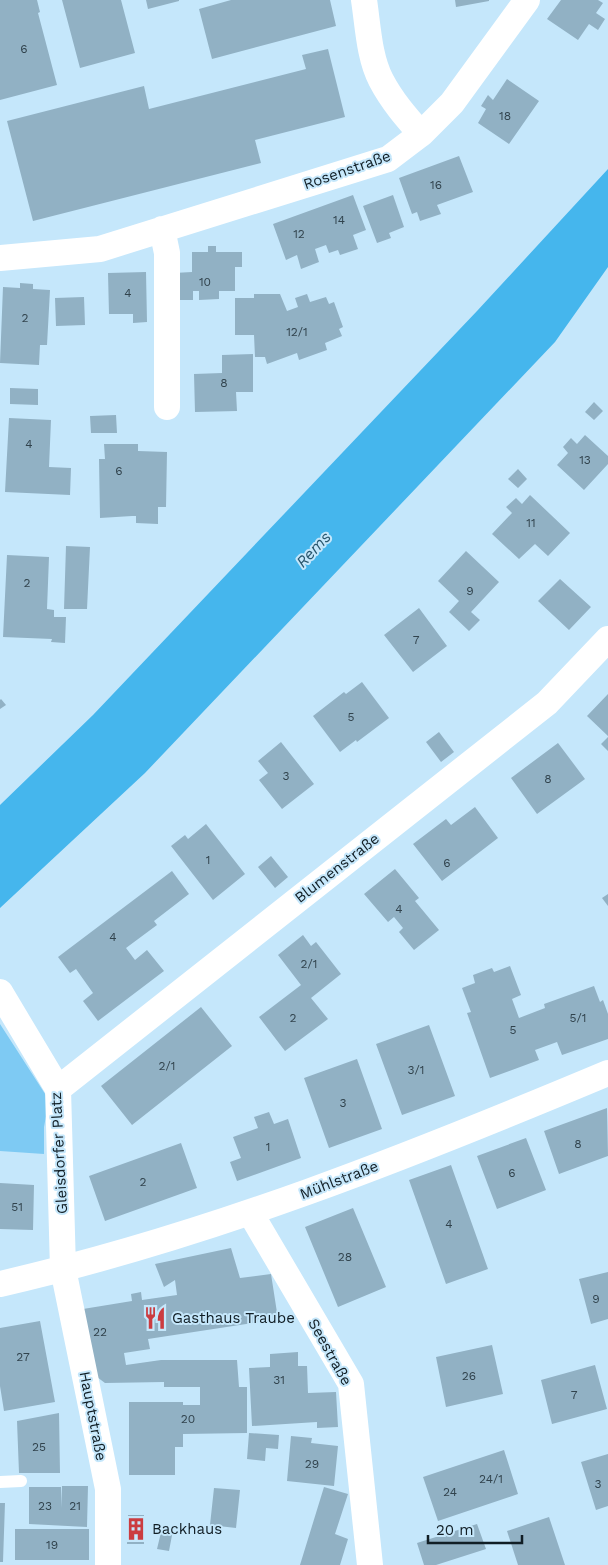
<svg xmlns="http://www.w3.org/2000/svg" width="608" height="1565" font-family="'Work Sans',sans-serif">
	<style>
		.green { fill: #7ecaf3 }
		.water { fill: #45b6ed }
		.building { fill: #91b1c4 }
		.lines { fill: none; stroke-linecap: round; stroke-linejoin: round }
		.lane { stroke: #fff; stroke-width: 12 }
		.street { stroke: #fff; stroke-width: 26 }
		.labels { text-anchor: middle; stroke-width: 4; stroke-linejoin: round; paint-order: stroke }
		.number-label { font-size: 12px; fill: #31434d }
		.street-label { font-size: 15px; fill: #111e25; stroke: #c5e7fb }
		.poi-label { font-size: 15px; fill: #111e25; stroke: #c5e7fb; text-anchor: start }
		.water-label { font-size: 16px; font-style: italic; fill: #29566d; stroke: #c5e7fb }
	</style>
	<rect width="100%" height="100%" fill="#c5e7fb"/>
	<path class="green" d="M0 1024 49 1100 44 1127V1154L0 1151Z"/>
	<path class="water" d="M608 169V267L555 342 145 773 0 908V805L93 715 477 311Z"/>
	<path class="building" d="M0 0H37L40 12 38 13 57 85 0 100Z
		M62 0H121L135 53 80 68Z
		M146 0H179V1L148 9Z
		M231 0H330L336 26 212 59 199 9Z
		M455 0H489V1L456 7Z
		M561 0H598L603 3 596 13 605 19 598 30 589 24 578 40 547 19Z
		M328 49 345 117 255 140 261 163 33 221 7 121 144 86 149 109 306 69 302 55Z
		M507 79 539 101 509 144 478 123 486 109 481 106 488 95 493 100Z
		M459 156 473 192 437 205 441 214 420 221 417 212 412 214 399 178Z
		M353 195 366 230 353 235 358 249 340 255 338 250 329 253 326 245 315 249 319 262 301 269 297 255 286 260 273 224Z
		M393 195 404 227 389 233 391 238 377 243 363 206Z
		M208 246H216V252H242V267H235V291H219V299L199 300V291H193V300H174V273L192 272V252H208Z
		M146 272 147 322 133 323V314H109L108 273Z
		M20 283 33 284V289L50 290 47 345H40L39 365 0 363 3 287 20 288Z
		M254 294H280L287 311 298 307 295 298 307 294 310 302 326 297 329 304 334 302 343 327 339 329 342 336 325 343 327 350 299 360 297 353 267 364 265 357H255L254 335H235V298H254Z
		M84 297 85 325 56 326 55 298Z
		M253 354V392H236L237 411 195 412 194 374 222 373V355Z
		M10 388 38 389V405L10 404Z
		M594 402 603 411 594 420 585 412Z
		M116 415 117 433H91L90 416Z
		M9 418 51 420 49 467 71 468 70 495 5 492Z
		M585 435 608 456V464L584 490 557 465 568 453 563 447 571 438 577 444Z
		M104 444H138V451L167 452 166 507H158V524L136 523V516H132L100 518 99 459H105Z
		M518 469 527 479 518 488 508 479Z
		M530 495 570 533 548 556 535 544 519 559 492 534 512 513 506 507 516 498 522 504Z
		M66 546 90 547 87 609H64Z
		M466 551 499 582 471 612 480 620 469 631 449 612 459 601 438 581Z
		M7 555 49 557 47 609 54 610V617H66L65 643 51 642 52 639 3 637Z
		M560 579 591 607 569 630 538 601Z
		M419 608 447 646 413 672 384 635Z
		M362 682 389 718 357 742 356 740 340 752 313 716 344 692 346 694Z
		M608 694V736L587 716Z
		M1 699 6 705 0 709V700Z
		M439 732 454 752 441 762 426 742Z
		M608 737V751L601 744Z
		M281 742 314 784 282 809 259 780 268 773 258 761Z
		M558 743 585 779 537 814 511 778Z
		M475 807 498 838 442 881 413 844 446 819 451 825Z
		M206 824 245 874 213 900 171 846 185 835 188 839Z
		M271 856 288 877 275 888 258 867Z
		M395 869 419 898 415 901 439 930 414 950 399 932 403 928 394 917 388 922 364 894Z
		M172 871 189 894 154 921 157 925 126 948 135 960 147 950 164 971 98 1021 83 1001 93 993 76 969 70 973 58 957Z
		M608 894V906L602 898Z
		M303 935 311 946 316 942 341 974 311 998 328 1019 285 1051 259 1017 301 985 278 955Z
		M510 966 521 995 512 999 519 1018 545 1008 544 1004 594 986 600 1002 603 1000 608 1014V1039L562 1055 557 1042 535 1050 539 1060 490 1078 467 1013 471 1012 462 988 475 983 473 975 492 968 494 972Z
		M201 1007 232 1046 132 1125 101 1086Z
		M429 1025 455 1096 402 1115 376 1044Z
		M357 1059 382 1129 329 1148 304 1078Z
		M607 1108 608 1156 559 1174 544 1131Z
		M269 1112 274 1124 288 1119 301 1158 237 1181 230 1162 241 1158 233 1137 258 1128 254 1117Z
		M526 1138 546 1190 497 1209 477 1156Z
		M181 1143 197 1188 105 1221 89 1176Z
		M451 1165 488 1269 446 1284 409 1180Z
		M0 1183 34 1185 33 1230 0 1229Z
		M353 1208 386 1287 338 1307 305 1227Z
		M231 1248 240 1278 271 1274 278 1319 148 1339 150 1349 124 1353 126 1365 161 1360H237L239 1387H247V1433L183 1434V1447H175V1475H129V1402H183V1405H200V1387H164V1382L105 1383 93 1374 83 1309 132 1301 131 1294 141 1292 142 1300 177 1295 175 1280 164 1287 155 1264Z
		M608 1272V1319L591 1324 579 1279Z
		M40 1321 55 1402 4 1411 0 1386V1328Z
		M492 1345 503 1394 446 1407 436 1357Z
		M298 1352V1366H307L308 1393 336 1392 338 1427 317 1428V1422L252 1426 249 1368 270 1367V1354Z
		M595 1365 607 1409 552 1424 541 1380Z
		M59 1413 60 1473H19L17 1421Z
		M249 1433 279 1435 278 1449 266 1448 265 1461 247 1459Z
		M291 1436 312 1438 311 1443 338 1446 334 1486 287 1481Z
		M504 1450 518 1494 438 1521 423 1477Z
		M608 1454V1506L596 1510 581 1462Z
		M62 1486H88L87 1527 29 1524V1487H61V1508Z
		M324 1487 348 1494 335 1534 348 1539 340 1565H300Z
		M214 1488 240 1490 236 1528 210 1525Z
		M0 1503H5L3 1562H0Z
		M128 1515H144V1544H127Z
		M549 1517 565 1565H518L507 1531Z
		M477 1524 486 1549 436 1565H424L417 1543Z
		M162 1528 173 1530 169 1551 157 1549Z
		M15 1529H89V1560H15Z"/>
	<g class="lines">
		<path class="lane" d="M0 1482 21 1481"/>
		<path class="street" d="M364 0C368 26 369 57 381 80 392 101 406 117 421 134
			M162 229 167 253V407
			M0 258 100 249 388 159 421 134 452 103 527 0
			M0 992 58 1089 63 1269 108 1489V1565
			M58 1089 547 703 608 639
			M251 1214 351 1384 370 1565
			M0 1284C210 1236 410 1156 608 1073"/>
	</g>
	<defs>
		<symbol id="restaurant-bare" viewBox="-9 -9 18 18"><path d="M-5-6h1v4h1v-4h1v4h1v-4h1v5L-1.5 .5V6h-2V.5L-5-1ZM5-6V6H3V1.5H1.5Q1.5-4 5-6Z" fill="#cb3c40" stroke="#c5e7fb" stroke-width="2.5" paint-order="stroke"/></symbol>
		<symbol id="building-bare" viewBox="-9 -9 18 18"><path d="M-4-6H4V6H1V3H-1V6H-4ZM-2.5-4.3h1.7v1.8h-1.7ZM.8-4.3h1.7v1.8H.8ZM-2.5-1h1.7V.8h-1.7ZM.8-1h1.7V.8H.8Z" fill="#cb3c40" stroke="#c5e7fb" stroke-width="2.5" paint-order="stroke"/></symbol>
	</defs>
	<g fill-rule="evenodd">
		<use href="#restaurant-bare" x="139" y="1302" width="32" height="32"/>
		<use href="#building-bare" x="120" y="1513" width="32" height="32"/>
	</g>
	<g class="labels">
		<g class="number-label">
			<text x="24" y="53">6</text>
			<text x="505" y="120">18</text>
			<text x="436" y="189">16</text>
			<text x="339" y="224">14</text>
			<text x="299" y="238">12</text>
			<text x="205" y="286">10</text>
			<text x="128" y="297">4</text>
			<text x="25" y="322">2</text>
			<text x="297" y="336">12/1</text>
			<text x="224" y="387">8</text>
			<text x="29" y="448">4</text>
			<text x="585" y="464">13</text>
			<text x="119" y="475">6</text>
			<text x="531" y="527">11</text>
			<text x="27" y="587">2</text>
			<text x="470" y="595">9</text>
			<text x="416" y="644">7</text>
			<text x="351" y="721">5</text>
			<text x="286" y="780">3</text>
			<text x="548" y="783">8</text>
			<text x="208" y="864">1</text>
			<text x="447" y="867">6</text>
			<text x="399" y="913">4</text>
			<text x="113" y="941">4</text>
			<text x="309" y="968">2/1</text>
			<text x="293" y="1022">2</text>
			<text x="578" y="1022">5/1</text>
			<text x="513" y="1034">5</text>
			<text x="167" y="1070">2/1</text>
			<text x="416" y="1074">3/1</text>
			<text x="343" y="1107">3</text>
			<text x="578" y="1148">8</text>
			<text x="268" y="1151">1</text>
			<text x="512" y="1177">6</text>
			<text x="143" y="1186">2</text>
			<text x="17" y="1211">51</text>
			<text x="449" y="1228">4</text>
			<text x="345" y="1261">28</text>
			<text x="596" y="1303">9</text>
			<text x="100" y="1336">22</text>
			<text x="23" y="1361">27</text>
			<text x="469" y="1380">26</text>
			<text x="279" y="1384">31</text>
			<text x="574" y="1399">7</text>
			<text x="188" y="1423">20</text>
			<text x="39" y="1451">25</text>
			<text x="312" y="1468">29</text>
			<text x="491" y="1483">24/1</text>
			<text x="598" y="1488">3</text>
			<text x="450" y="1496">24</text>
			<text x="45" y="1510">23</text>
			<text x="75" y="1510">21</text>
			<text x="52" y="1549">19</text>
		</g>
		<g class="street-label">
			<text transform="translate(347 170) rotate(-19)" y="5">Rosenstraße</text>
			<text transform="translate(337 868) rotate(-38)" y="5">Blumenstraße</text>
			<text transform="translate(59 1153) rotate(-93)" y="5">Gleisdorfer Platz</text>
			<text transform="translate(339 1180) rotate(-21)" y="5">Mühlstraße</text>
			<text transform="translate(330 1352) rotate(61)" y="5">Seestraße</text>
			<text transform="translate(93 1416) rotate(79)" y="5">Hauptstraße</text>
		</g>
		<g class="poi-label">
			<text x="172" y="1323">Gasthaus Traube</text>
			<text x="152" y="1534">Backhaus</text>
		</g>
		<g class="water-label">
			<text transform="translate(313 549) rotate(-47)" y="6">Rems</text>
		</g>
	</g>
	<path d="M428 1535v8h94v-8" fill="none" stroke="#111e25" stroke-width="2.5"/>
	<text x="436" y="1535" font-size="15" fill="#111e25" stroke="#c5e7fb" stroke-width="4" paint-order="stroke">20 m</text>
</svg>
